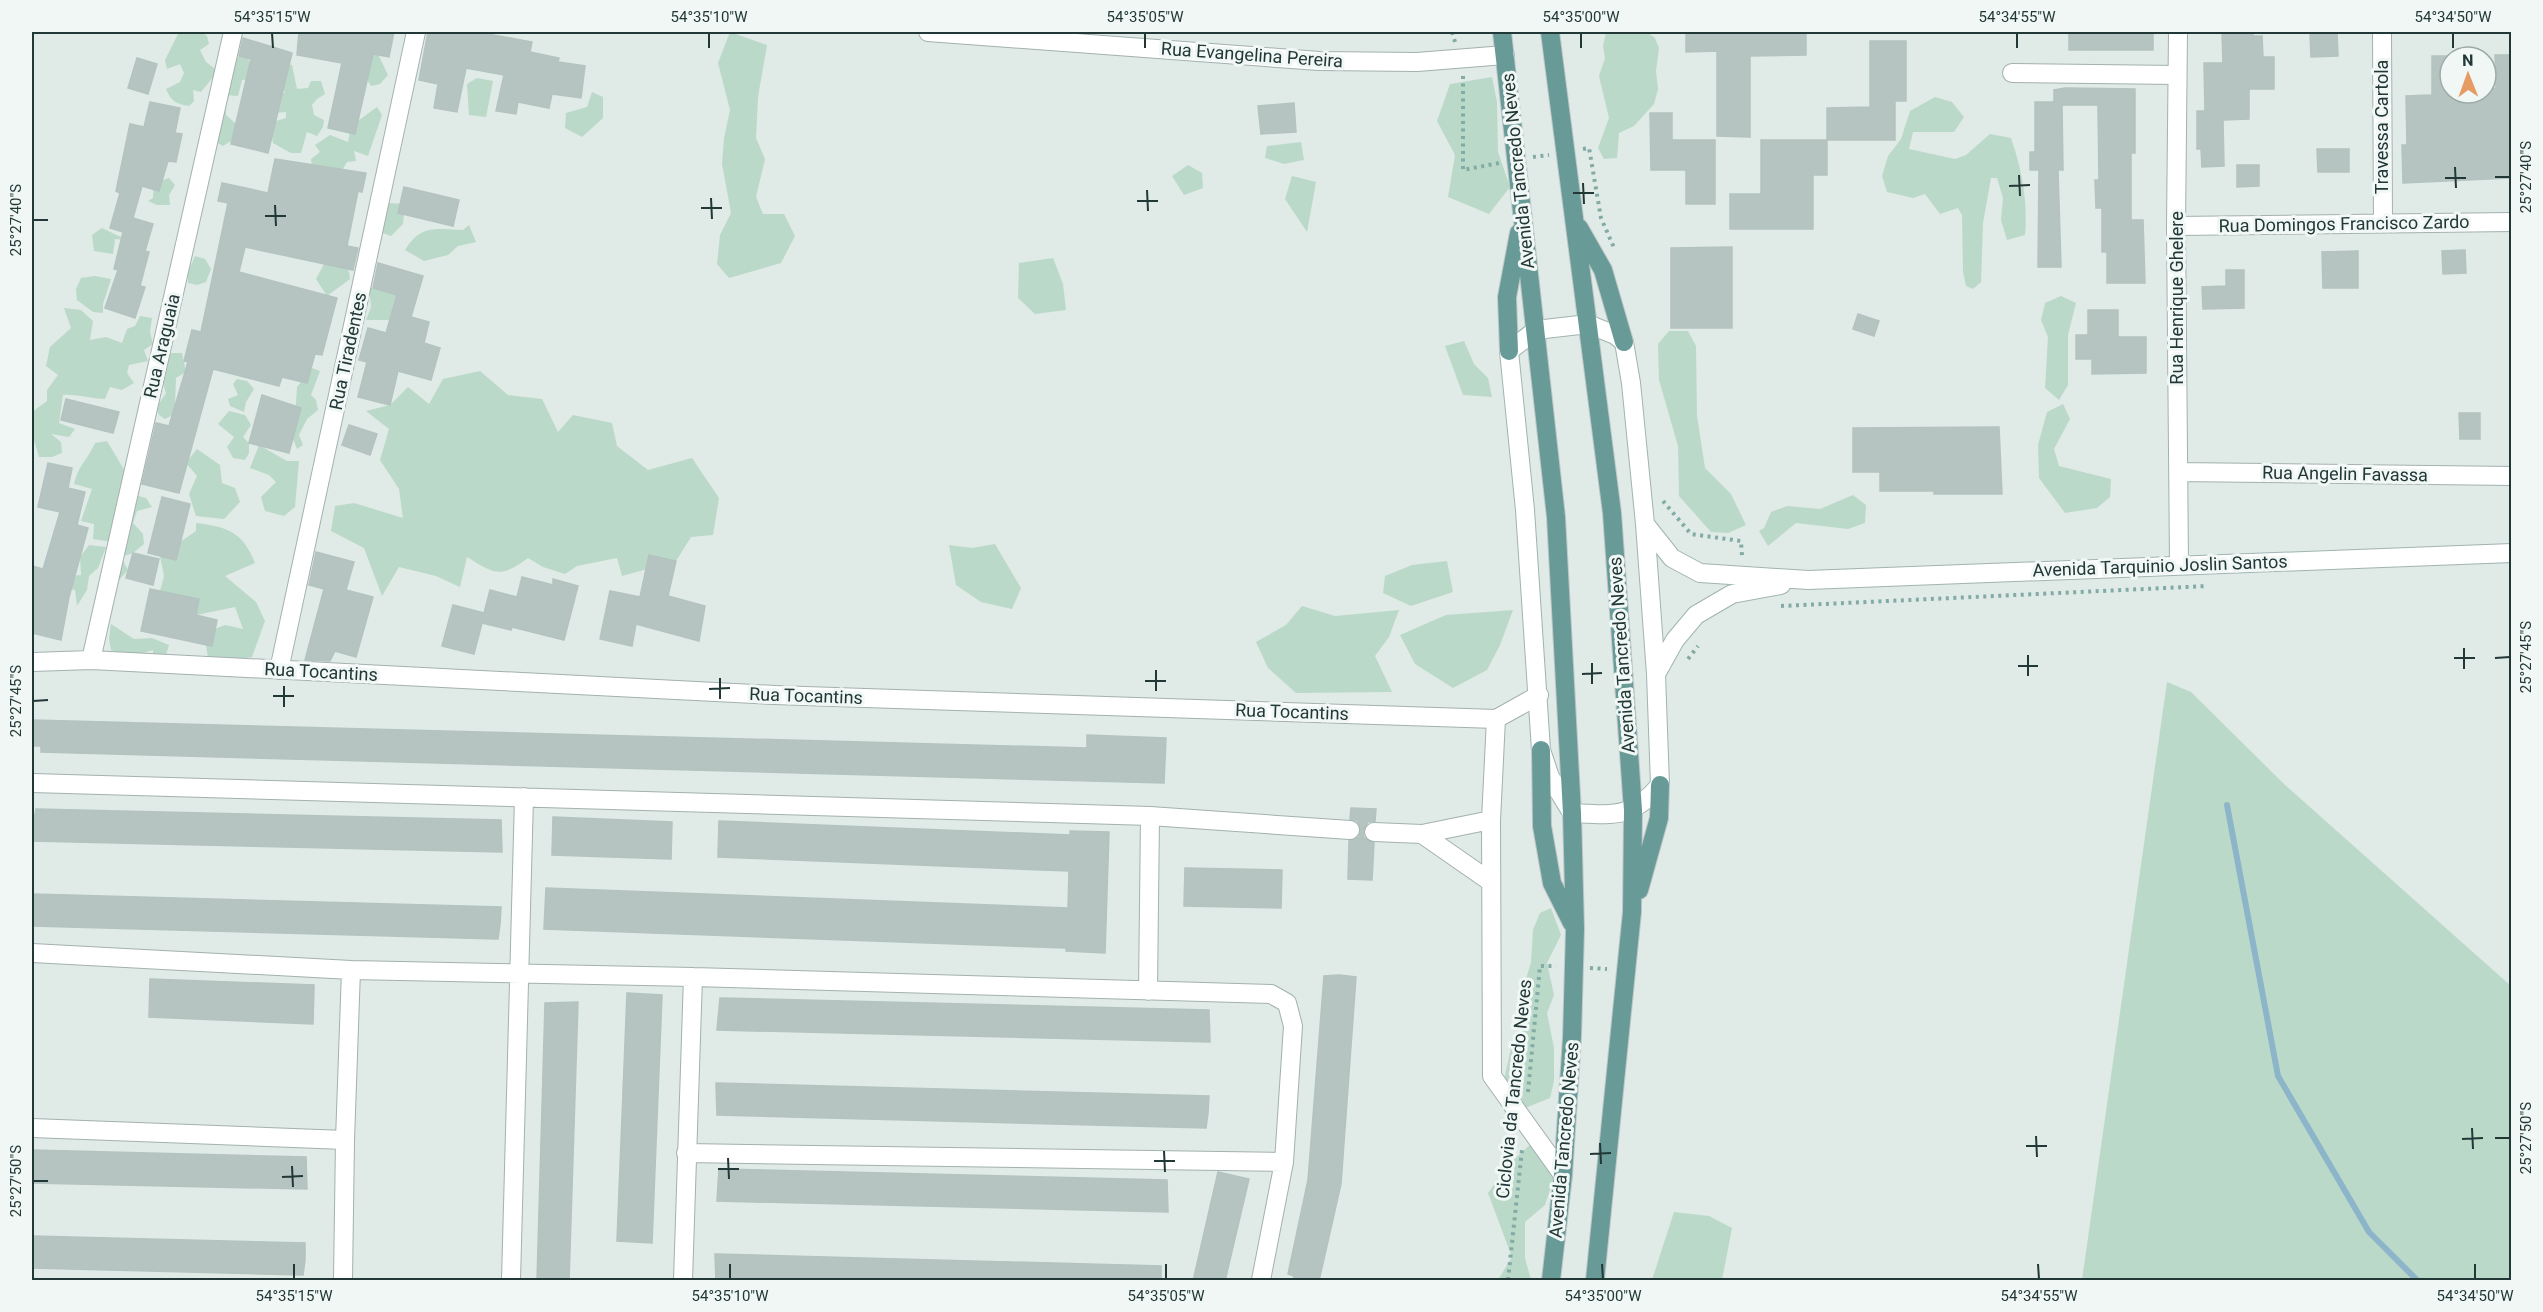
<svg xmlns="http://www.w3.org/2000/svg" width="2543" height="1312" font-family="Roboto,sans-serif">
	<style>
		.green { fill: #bbd9c9 }
		.lines { fill: none; stroke-linecap: round; stroke-linejoin: round }
		.stream { stroke: #8cb5ca; stroke-width: 6 }
		.building { fill: #b6c4c1; stroke: #b3c3bf; stroke-width: 1.5 }
		.street-casing { stroke: #a3b1af; stroke-width: 20 }
		.secondary-casing { stroke: #a0b4b1; stroke-width: 20 }
		.primary-casing { stroke: #c1c7c7; stroke-width: 20 }
		.path { stroke: #83aba5; stroke-width: 4; stroke-dasharray: 3 4.5; stroke-linecap: butt }
		.street { stroke: #fff; stroke-width: 18 }
		.secondary { stroke: #fff; stroke-width: 18 }
		.primary { stroke: #689b98; stroke-width: 18 }
		.ticks { fill: none; stroke: #223837; stroke-width: 2 }
		.labels { text-anchor: middle; stroke-width: 6; stroke-linejoin: round; paint-order: stroke }
		.street-label { font-size: 18px; fill: #223837; stroke: #f0f7f5 }
		.neatline { fill: none; stroke: #223837; stroke-width: 2 }
		.ticks-label { font-size: 15px; text-anchor: middle; fill: #223837 }
	</style>
	<rect width="100%" height="100%" fill="#e0eae7"/>
	<path class="green" d="M179 32H202L207 36 209 44 200 50 206 62 218 71 201 92 193 90 194 101 189 106C176 104 171 101 166 89L180 82 184 73 180 64 167 69 165 60Z
		M730 32 767 45 758 97 756 138 765 159 756 197 763 214H784L795 236 781 263 729 278 717 264 720 235 731 213 722 164 724 138 730 110 718 63Z
		M1606 32H1647L1655 38 1659 48 1656 71 1658 89 1654 104 1634 126 1619 133 1617 158 1604 159 1598 148 1609 118 1599 76 1605 58 1603 46Z
		M376 50 388 75 380 84 371 86 355 60Z
		M247 55 251 66 252 79 242 80 238 96 225 95 230 59Z
		M279 62 292 65 297 89 308 88 311 81H321L325 94 317 99 312 105 314 115 324 120 323 127 317 136 307 132 301 153H291L273 143 271 131 276 121 286 118V112L273 113 276 97 285 92 280 85Z
		M1492 77 1497 102 1498 152 1510 187 1489 214 1448 197 1455 155 1437 121 1450 84Z
		M477 78 493 81 486 117 469 115 467 84Z
		M592 92 603 97V118L582 137 565 128 566 113 587 107Z
		M1935 97 1952 102 1964 117 1954 132H1913L1909 149 1955 159 1966 155 1990 134 2011 138C2022 170 2028 202 2025 235L2007 240 2001 220 2003 198 1997 178H1991L1983 223 1981 282 1973 289 1966 286 1963 272 1962 215 1958 208 1940 214 1925 194 1913 198 1887 192 1882 176 1888 156 1901 139 1910 111Z
		M225 104 226 115 235 123 236 138 223 146 216 142Z
		M377 107 382 115 368 156 354 151 356 161 347 162 341 172 312 168 311 159 320 152 315 145 330 135 348 142 351 126Z
		M1301 142 1304 160 1284 164 1265 158 1267 146Z
		M1188 165 1202 173 1203 188 1184 195 1172 176Z
		M1292 176 1316 182 1307 232 1285 199Z
		M169 178 175 185 169 195 170 205H157L148 201 153 198 154 183Z
		M388 203 405 204 403 224 391 236 377 231Z
		M469 225 476 242 458 246 448 255 424 261 405 250C421 224 436 229 463 230Z
		M102 228 127 240 115 239 113 254 94 251 92 235Z
		M195 256 205 259 211 269 206 282 197 285 188 283V272Z
		M1053 258 1063 284 1066 310 1035 314 1018 298 1019 263Z
		M324 264 345 266 349 272 350 279 327 296 316 279Z
		M95 276 111 279 103 304V313L93 312 77 300 76 289 81 278Z
		M369 287 397 295 403 309 399 320H366L371 307Z
		M2061 296 2076 303 2068 335V385L2059 400 2045 388 2048 337 2041 320 2045 303Z
		M64 308 81 310 93 321 90 340 106 337 122 343 127 329 135 326 140 316 152 318 150 332 153 344 144 350 148 361 129 365 127 373 134 383 122 390 110 387 105 399C90 399 78 394 63 395L59 423 75 429 69 437 51 434 61 442 62 453 52 457H39L32 434V412L47 401V390L58 375 46 366 50 347 71 328Z
		M1669 331H1688L1696 346 1697 416 1705 468 1731 494 1746 525 1728 533 1711 532 1679 496 1678 446 1659 380 1658 344Z
		M1464 341 1474 364 1488 378 1492 397 1463 395 1445 346Z
		M166 353H182L186 372 176 378 175 405 177 413 165 419 159 415 156 408 166 393 162 381Z
		M312 368 320 371 311 395 316 400 318 410 307 419 299 435 303 445 297 449 291 434 295 418 297 387Z
		M480 371 508 395 542 399 558 432 573 415 612 423 617 446 648 470 692 458 719 498 713 535 691 537 676 561 622 576 617 558 577 566 565 574 543 567 528 558C499 579 495 574 467 557L460 587 436 576 399 567 382 596 364 548 331 531 335 506 354 503 403 518 399 489 380 460 389 429 366 411 390 405 408 387 429 404 443 379Z
		M237 379 247 381 254 389 246 402 244 412 230 406 228 399 238 395 233 384Z
		M2063 404 2070 419 2054 449 2059 466 2111 479 2110 497 2097 508 2065 513 2039 478 2038 445 2047 412Z
		M229 411 245 415 251 425 243 437 249 443V453L245 460 233 458 227 447 234 437 218 424Z
		M107 441 126 473 112 542 93 539 94 524 81 521 92 489 74 484C79 464 87 461 95 443Z
		M259 445 287 461H299L295 507 284 516 265 511 261 497 276 482 269 475 250 468Z
		M197 449 220 465 222 483 235 488 240 502 224 519 196 516 189 494 197 476 186 463Z
		M135 495 146 498 152 507 137 511 133 523 143 534 144 544 133 553 121 557 128 570 118 581 114 568Z
		M1853 495 1866 505 1865 523 1848 529 1796 523 1768 546 1759 531 1764 528 1771 512 1787 506 1820 509Z
		M196 523C228 527 243 532 255 563L225 576 256 602 265 621 252 657 209 664 204 633 225 625 243 629 235 607 196 615 160 591 164 576 160 556 196 531Z
		M995 544 1021 588 1012 609 981 602 956 585 949 545 972 548Z
		M89 545 106 547 98 568 89 576 87 590 77 606 75 590 63 588 69 576 81 575 80 557Z
		M1447 561 1453 592 1411 606 1383 593 1385 576 1412 565Z
		M1302 606 1335 616 1399 610 1389 637 1375 656 1392 692 1296 693 1268 668 1256 642 1286 625Z
		M1513 610 1500 645 1487 670 1453 688 1415 664 1400 635 1446 615Z
		M111 624 134 639 152 638 169 645 165 658 153 664V650L130 657 111 650 109 639Z
		M2167 682 2191 692 2284 784 2511 986V1280H2082Z
		M1551 908 1561 935 1547 963 1554 995 1547 1013 1554 1048V1081L1550 1098 1505 1116 1502 1089 1511 1048 1532 1015 1524 986 1531 962 1533 930 1540 913Z
		M1532 1143 1555 1175 1545 1205 1525 1222V1258L1531 1280H1498L1512 1257 1488 1193 1508 1165Z
		M1674 1212 1709 1216 1732 1228 1722 1280H1652Z"/>
	<g class="lines">
		<path class="stream" d="M2227 805 2278 1076 2369 1232 2417 1280"/>
	</g>
	<path class="building" d="M299 32H394L389 57 373 54 355 134 328 128 342 63 297 55Z
		M428 32H477L532 42 530 52 559 58 558 62 585 66 581 98 552 94 549 108 518 102 516 114 496 111 504 75 466 68 457 112 434 108 438 84 419 80Z
		M1686 32H1806V55L1750 56V137L1717 136V51L1686 52Z
		M2069 32H2153V50H2069Z
		M2222 32H2253V36H2262L2263 57H2274V89H2249V119L2223 120 2224 166 2202 167 2201 149H2197V111H2205L2204 63H2223Z
		M2310 32H2337L2338 56 2311 57Z
		M243 38 292 53 268 153 231 144 251 59 239 56Z
		M1870 41H1906V101H1895V140H1827V108L1870 107Z
		M2495 55H2511V122H2509L2510 178 2403 183 2402 145H2407L2406 96 2432 95V56H2450V93H2486V89L2496 88Z
		M137 58 157 64 148 94 128 88Z
		M2065 88 2135 89V153H2131V220H2143L2145 283H2107V252H2102V208H2096L2095 180H2099L2098 105H2062L2063 170H2058L2061 267H2038L2039 170H2030V152H2035V102H2054V90Z
		M150 102 180 108 175 133 182 134 176 162 168 161 159 191 142 186 133 218 153 224 145 251 149 252 140 286 145 287 135 318 105 308 118 270 114 269 123 232 110 228 120 193 116 191 130 124 144 127Z
		M1294 103 1296 132 1261 134 1258 106Z
		M1650 113H1672V140H1715V204H1686V170H1651Z
		M1761 140H1827V175H1813V229H1730V194H1761Z
		M2317 149H2349V172H2318Z
		M275 159 366 173 362 192 358 191 347 246 358 248 353 270 245 247 239 272 337 298 322 355 315 354 307 383 282 377 279 386 213 369 179 493 142 484 156 423 169 426 188 362 184 361 192 330 201 332 228 203 218 201 222 183 268 193Z
		M2237 165H2259V186L2237 187Z
		M404 187 459 200 453 226 398 213Z
		M1732 247V328H1671V248Z
		M2465 250 2466 273 2443 274 2442 251Z
		M2358 251V288H2323L2322 252Z
		M378 263 423 276 411 317 429 322 424 343 440 348 431 380 398 371 390 405 358 397 367 362 359 360 368 328 386 333 397 295 373 288Z
		M2226 270H2244V308L2203 309 2202 287 2226 286Z
		M2088 310H2118V337H2146V373L2092 374V359H2076V335H2088Z
		M1858 314 1879 321 1874 336 1853 329Z
		M262 395 301 408 289 453 249 443Z
		M66 399 119 412 113 433 61 420Z
		M2459 413H2480V439H2460Z
		M349 425 377 434 370 455 342 445Z
		M1999 427 2002 494H1934V491H1880V472H1853V428Z
		M48 463 72 468 68 488 85 492 77 525 88 528 69 597 61 640 32 633V566L43 569 60 512 38 507Z
		M162 497 190 504 176 560 148 553Z
		M316 552 354 562 346 590 373 597 356 657 335 651 330 661 305 660 324 589 309 585Z
		M133 553 159 559 153 585 126 578Z
		M649 555 676 561 668 596 705 606 699 641 636 624 632 646 600 639 610 591 640 597Z
		M522 577 553 585V579L578 586 564 640 512 627 511 630 482 623 474 654 442 646 453 605 484 613 490 590 517 597Z
		M150 589 199 599 196 615 217 620 212 646 141 631Z
		M32 720 1087 748V735L1166 738 1164 783 41 752V746H32Z
		M1351 808 1376 809 1375 821 1368 822 1363 831 1364 838 1374 843 1372 880 1348 879 1349 841 1359 837 1361 830 1357 821 1350 819Z
		M36 809 501 820 502 852 32 841V815H35Z
		M553 817 672 822 671 859 552 855Z
		M719 821 1070 835V831L1109 832 1105 953 1066 951V948L544 929 546 888 1068 908 1069 871 718 857Z
		M1185 868 1282 870 1281 908 1184 906Z
		M32 894 501 907 500 924 498 939 33 926Z
		M1339 975 1356 977 1341 1184 1319 1281H1293L1294 1276 1288 1274 1308 1180 1324 976Z
		M150 979 314 985 313 1024 149 1017Z
		M627 993 662 995 652 1243 617 1241Z
		M720 998 1209 1010 1210 1042 717 1030Z
		M578 1002 569 1281H537L545 1003Z
		M716 1083 1209 1096 1208 1113 1206 1128 717 1115Z
		M32 1150 306 1157 307 1189 32 1183Z
		M719 1169 1167 1180 1168 1212 717 1201Z
		M1218 1172 1249 1179 1225 1281H1193Z
		M32 1236 305 1243V1260L303 1275 32 1268Z
		M715 1254 1161 1266V1281H716Z"/>
	<g class="lines">
		<defs>
			<path id="street" d="M928 32 1319 61 1417 62 1505 55
				M2178 32 2176 226 2179 564
				M2382 32 2383 223
				M2012 73 2177 75
				M2176 226 2512 222
				M2178 472 2512 476
				M91 660 233 32
				M32 662 91 660 774 695 1496 719 1539 695
				M279 670 416 32
				M1496 719 1491 820 1492 1076 1563 1175
				M32 783 1150 816 1148 991
				M1150 816 1350 830
				M1374 832 1422 834 1491 820
				M1422 834 1491 882
				M32 953 351 970 693 977 1271 994 1287 1003 1293 1026 1284 1162 1261 1280
				M32 1128 345 1140
				M686 1153 1284 1162
				M343 1280 345 1140 351 970
				M511 1280 524 797
				M683 1280 693 977"/>
			<path id="secondary" d="M1588 324 1615 335 1624 342 1631 383 1645 524 1656 674 1660 785C1632 819 1613 815 1572 813L1550 777 1541 750 1525 510 1509 351 1536 330Z
				M1645 524 1672 558 1700 573 1808 580 2512 553
				M1656 674 1675 640 1696 615 1732 594 1781 585"/>
			<path id="primary" d="M1502 32 1556 517 1572 813 1575 929 1572 1037 1563 1175 1551 1280
				M1550 32 1612 513 1633 810 1632 912 1595 1280
				M1579 228 1603 270 1624 342
				M1509 351 1507 297 1519 233
				M1541 750 1542 826 1552 883 1572 923
				M1639 890 1659 818 1660 785"/>
		</defs>
		<use href="#street" class="street-casing"/>
		<use href="#secondary" class="secondary-casing"/>
		<use href="#primary" class="primary-casing"/>
		<path class="path" d="M1452 32 1455 42
			M1463 76V170L1499 163
			M1583 149 1589 148 1601 218 1615 250
			M1533 157 1549 155
			M1663 501 1691 534 1741 541 1742 556
			M1781 606 2208 586
			M1688 659 1698 646
			M1590 968 1607 969
			M1528 1092 1540 966H1556
			M1508 1280 1522 1150"/>
		<use href="#street" class="street"/>
		<use href="#secondary" class="secondary"/>
		<use href="#primary" class="primary"/>
	</g>
	<path class="ticks" d="M272 33 273 48M709 33V48M1145 33V48M1581 33V48M2017 33V48M2453 33V48M2455 167 2456 188M2019 175 2020 196M2495 177H2510M2445 178H2466M1583 183 1584 204M2009 186 2030 185M1147 190 1148 211M1573 193H1594M711 198 712 219M1137 201H1158M275 205 276 226M701 208H722M265 216H286M33 220H48M2464 648V669M2028 655V676M2454 658H2475M2495 658 2510 657M1592 663V684M2018 666H2038M1156 670V691M1582 674 1602 673M720 678V699M1145 681H1166M284 686V707M709 689 730 688M273 696H294M33 701 48 700M2472 1128 2473 1149M2036 1136 2037 1157M2495 1138H2510M2462 1139 2483 1138M1600 1143 1601 1164M2026 1146H2047M1164 1151 1165 1172M1590 1154 1611 1153M728 1158 729 1179M1154 1161H1175M292 1166 293 1187M718 1169H739M282 1177 303 1176M33 1181H48M294 1264V1279M730 1264V1279M1166 1264V1279M1602 1264 1603 1279M2038 1264 2039 1279M2475 1264V1279"/>
	<g class="labels">
		<g class="street-label">
			<text transform="translate(1252 55) rotate(4)" y="6">Rua Evangelina Pereira</text>
			<text transform="translate(2382 127) rotate(-90)" y="6">Travessa Cartola</text>
			<text transform="translate(1518 171) rotate(-96)" y="6">Avenida Tancredo Neves</text>
			<text transform="translate(2344 224) rotate(-1)" y="6">Rua Domingos Francisco Zardo</text>
			<text transform="translate(2177 298) rotate(-90)" y="6">Rua Henrique Ghelere</text>
			<text transform="translate(162 346) rotate(-77)" y="6">Rua Araguaia</text>
			<text transform="translate(348 351) rotate(-78)" y="6">Rua Tiradentes</text>
			<text transform="translate(2345 474) rotate(1)" y="6">Rua Angelin Favassa</text>
			<text transform="translate(2160 566) rotate(-2)" y="6">Avenida Tarquinio Joslin Santos</text>
			<text transform="translate(1622 655) rotate(-94)" y="6">Avenida Tancredo Neves</text>
			<text transform="translate(321 672) rotate(3)" y="6">Rua Tocantins</text>
			<text transform="translate(806 696) rotate(2)" y="6">Rua Tocantins</text>
			<text transform="translate(1292 712) rotate(2)" y="6">Rua Tocantins</text>
			<text transform="translate(1514 1089) rotate(-84)" y="6">Ciclovia da Tancredo Neves</text>
			<text transform="translate(1564 1140) rotate(-85)" y="6">Avenida Tancredo Neves</text>
		</g>
	</g>
	<rect width="2543" height="1312" fill="none" stroke="#f0f7f5" stroke-width="66"/>
	<g transform="translate(2468 75) rotate(359)"><circle r="28" fill="#f0f7f5" stroke="#9eaba9" stroke-width="1.5"/>
	<path d="M0-4.5L10 22L0 15L-10 22Z" fill="#e59b62"/>
	<text y="-9" font-size="16" font-weight="bold" text-anchor="middle" fill="#223837">N</text>
	</g>
	<rect x="33" y="33" width="2477" height="1246" class="neatline"/>
	<g class="ticks-label">
		<text x="272" y="22">54°35'15"W</text>
		<text x="709" y="22">54°35'10"W</text>
		<text x="1145" y="22">54°35'05"W</text>
		<text x="1581" y="22">54°35'00"W</text>
		<text x="2017" y="22">54°34'55"W</text>
		<text x="2453" y="22">54°34'50"W</text>
		<text transform="translate(2526 177) rotate(-90)" y="5">25°27'40"S</text>
		<text transform="translate(16 220) rotate(-90)" y="5">25°27'40"S</text>
		<text transform="translate(2526 657) rotate(-90)" y="5">25°27'45"S</text>
		<text transform="translate(16 701) rotate(-90)" y="5">25°27'45"S</text>
		<text transform="translate(2526 1138) rotate(-90)" y="5">25°27'50"S</text>
		<text transform="translate(16 1181) rotate(-90)" y="5">25°27'50"S</text>
		<text x="294" y="1301">54°35'15"W</text>
		<text x="730" y="1301">54°35'10"W</text>
		<text x="1166" y="1301">54°35'05"W</text>
		<text x="1603" y="1301">54°35'00"W</text>
		<text x="2039" y="1301">54°34'55"W</text>
		<text x="2475" y="1301">54°34'50"W</text>
	</g>
</svg>
